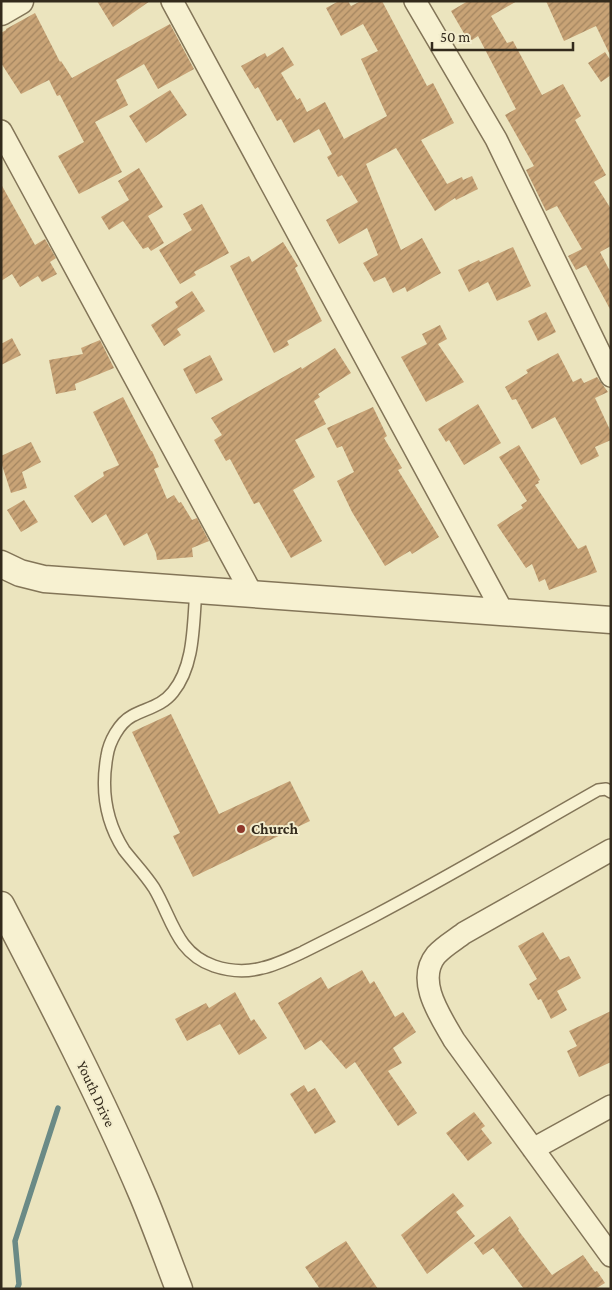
<svg xmlns="http://www.w3.org/2000/svg" width="612" height="1290" font-family="'Crimson Pro',serif">
	<style>
		.lines { fill: none; stroke-linecap: round; stroke-linejoin: round }
		.stream { stroke: #6a8a86; stroke-width: 5.5 }
		.building { fill: url(#building-hatch) }
		.service-casing { stroke: #837558; stroke-width: 14 }
		.minor-casing { stroke: #837558; stroke-width: 24 }
		.tertiary-casing { stroke: #837558; stroke-width: 29 }
		.service { stroke: #f7f1d1; stroke-width: 11 }
		.minor { stroke: #f7f1d1; stroke-width: 21 }
		.tertiary { stroke: #f7f1d1; stroke-width: 26 }
		.poi-dot { fill: #8f382b; stroke: #f3edcd; stroke-width: 2 }
		.labels { text-anchor: middle; stroke-width: 4; stroke-linejoin: round; paint-order: stroke }
		.poi-label { font-size: 15px; font-weight: bold; fill: #332a1c; stroke: #f3edcd; text-anchor: start }
		.street-label { font-size: 15px; fill: #332a1c; stroke: #f3edcd }
	</style>
	<defs>
		<pattern id="building-hatch" width="6" height="6" patternUnits="userSpaceOnUse" patternTransform="scale(1.25)"><rect width="6" height="6" fill="#c8a376"/><path d="M-1 1l2-2M0 6l6-6M5 7l2-2" fill="none" stroke="#a38560"/></pattern>
	</defs>
	<rect width="100%" height="100%" fill="#ebe4be"/>
	<g class="lines">
		<path class="stream" d="M17 1289 19 1284 15 1241 58 1108"/>
	</g>
	<path class="building" d="M97 1H150L113 27Z
		M339 1H348L351 6 361 1H382L427 86 433 83 454 123 421 140 447 184 462 177 463 180 472 176 478 189 456 200 455 198 435 211 396 148 366 164 401 250 422 238 441 273 407 292 405 287 393 293 385 277 374 282 363 263 378 255 367 228 339 244 326 220 358 202 342 175 338 177 327 157 332 154 319 129 294 143 281 119 277 121 258 87 255 89 241 66 265 53 267 57 283 47 294 65 281 73 297 100 300 98 307 112 325 102 344 139 387 116 361 59 378 51 363 24 341 36 326 8Z
		M468 1H517L491 16 507 43 513 41 542 95 563 84 581 116 575 120 606 175 594 182 611 209V246L600 252 611 273V311L586 265 576 270 568 256 582 249 557 206 546 211 526 170 534 166 505 115 516 109 478 36 469 42 451 11Z
		M546 1H611V57L596 26 564 41Z
		M35 13 60 62 61 61 72 78 170 24 194 69 158 89 144 64 116 80 128 105 95 122 122 172 79 194 58 156 84 142 60 95 57 96 49 80 21 94 1 63V33L6 30V29Z
		M605 52 611 61V75L601 82 588 63Z
		M170 90 187 115 146 143 129 116Z
		M139 168 163 207 148 216 164 243 151 251 148 247 143 249 123 221 109 230 101 217 129 200 118 181Z
		M1 184 35 245 45 239 56 258 50 262 57 274 42 282 38 276 20 287 12 274 1 281Z
		M202 204 229 253 194 272 196 275 180 284 159 250 192 230 183 214Z
		M283 242 298 266 295 268 322 321 287 341 289 345 274 353 230 266 249 256 252 262Z
		M513 247 531 286 497 301 488 282 469 292 458 270 479 260 480 262Z
		M192 291 205 311 177 329 181 335 164 346 151 325 178 307 175 302Z
		M546 312 556 332 538 341 528 321Z
		M440 325 447 339 438 344 464 382 426 402 401 357 427 344 422 334Z
		M12 338 21 355 1 365V344Z
		M100 340 114 368 75 384 76 390 56 394 49 360 83 354 81 348Z
		M335 348 351 373 318 394 320 397 314 401 326 424 295 440 315 477 293 490 322 541 291 558 259 502 254 504 230 459 226 461 214 440 222 435 211 418 301 367 302 369Z
		M558 353 573 382 581 378 584 383 597 377 608 392 595 398 611 432V440L595 447 599 456 581 465 555 417 532 429 516 399 512 400 505 387 528 373 526 370Z
		M210 355 223 380 196 394 183 369Z
		M123 397 151 451H152L159 467 154 469 167 499 174 495 179 503 181 502 192 520 197 518 209 541 192 548 193 557 157 560 156 553 147 533 124 546 106 514 92 523 74 496 104 476 103 472 119 465 93 412Z
		M478 404 501 443 464 465 449 440 446 442 438 429Z
		M373 407 387 436 384 438 402 468 398 470 439 537 412 554 410 551 385 566 352 512 337 481 354 472 342 446 337 448 327 428Z
		M31 442 41 462 22 472 27 488 11 493 1 462V456Z
		M519 445 540 480 538 481 539 483 535 485 578 549 586 545 597 572 549 590 545 579 539 582 532 564 526 568 497 525 523 508 521 505 527 501 499 457Z
		M24 500 38 522 21 532 7 510Z
		M171 714 219 814 290 781 310 821 193 877 173 836 180 833 132 732Z
		M543 932 560 960 569 956 581 978 557 991 567 1010 551 1019 541 999 538 1000 529 984 537 979 518 946Z
		M362 970 370 984 374 981 395 1017 403 1012 416 1032 393 1048 402 1063 388 1071 417 1113 398 1126 355 1062 346 1069 321 1040 305 1050 278 1003 321 977 328 989Z
		M235 992 251 1021 254 1019 267 1038 239 1055 220 1024 187 1041 175 1019 206 1003 209 1008Z
		M611 1011V1062L579 1077 567 1051 577 1046 569 1031Z
		M304 1085 308 1092 315 1088 336 1122 315 1134 290 1094Z
		M474 1112 485 1126 481 1129 492 1143 468 1161 446 1133Z
		M453 1193 464 1206 456 1212 475 1236 427 1274 401 1235Z
		M510 1216 519 1229 518 1230 552 1275 583 1255 595 1272 597 1271 605 1283 595 1289H524L493 1248 483 1255 474 1243Z
		M346 1241 378 1289H320L305 1267Z"/>
	<g class="lines">
		<defs>
			<path id="service" d="M196 590C193 623 195 665 173 692 162 706 147 708 132 716 119 723 109 742 107 756 101 789 106 822 124 850 134 863 145 874 154 888 172 918 176 953 214 966 229 971 247 972 262 968 276 965 290 958 303 952 327 940 351 928 374 916 450 876 524 832 598 790L606 789 611 792"/>
			<path id="minor" d="M172 1 503 612
				M415 1 496 139 611 376
				M1 131 252 594
				M611 850 464 933C455 940 444 946 436 955 415 981 441 1017 454 1040L611 1256
				M533 1149 611 1106"/>
			<path id="tertiary" d="M1 12 20 1
				M1 564 20 573 44 579 611 620
				M1 905C51 1001 101 1097 143 1196 156 1227 167 1258 179 1289"/>
		</defs>
		<use href="#service" class="service-casing"/>
		<use href="#minor" class="minor-casing"/>
		<use href="#tertiary" class="tertiary-casing"/>
		<use href="#service" class="service"/>
		<use href="#minor" class="minor"/>
		<use href="#tertiary" class="tertiary"/>
	</g>
	<circle class="poi-dot" cx="241" cy="829" r="5"/>
	<g class="labels">
		<g class="poi-label">
			<text x="251" y="834">Church</text>
		</g>
		<g class="street-label">
			<text transform="translate(96 1094) rotate(65)" y="5">Youth Drive</text>
		</g>
	</g>
	<rect width="612" height="1290" fill="none" stroke="#332a1c" stroke-width="5"/>
	<path d="M432 42v8h141v-8" fill="none" stroke="#332a1c" stroke-width="2.5"/>
	<text x="440" y="42" font-size="15" fill="#332a1c" stroke="#f3edcd" stroke-width="4" paint-order="stroke">50 m</text>
</svg>
